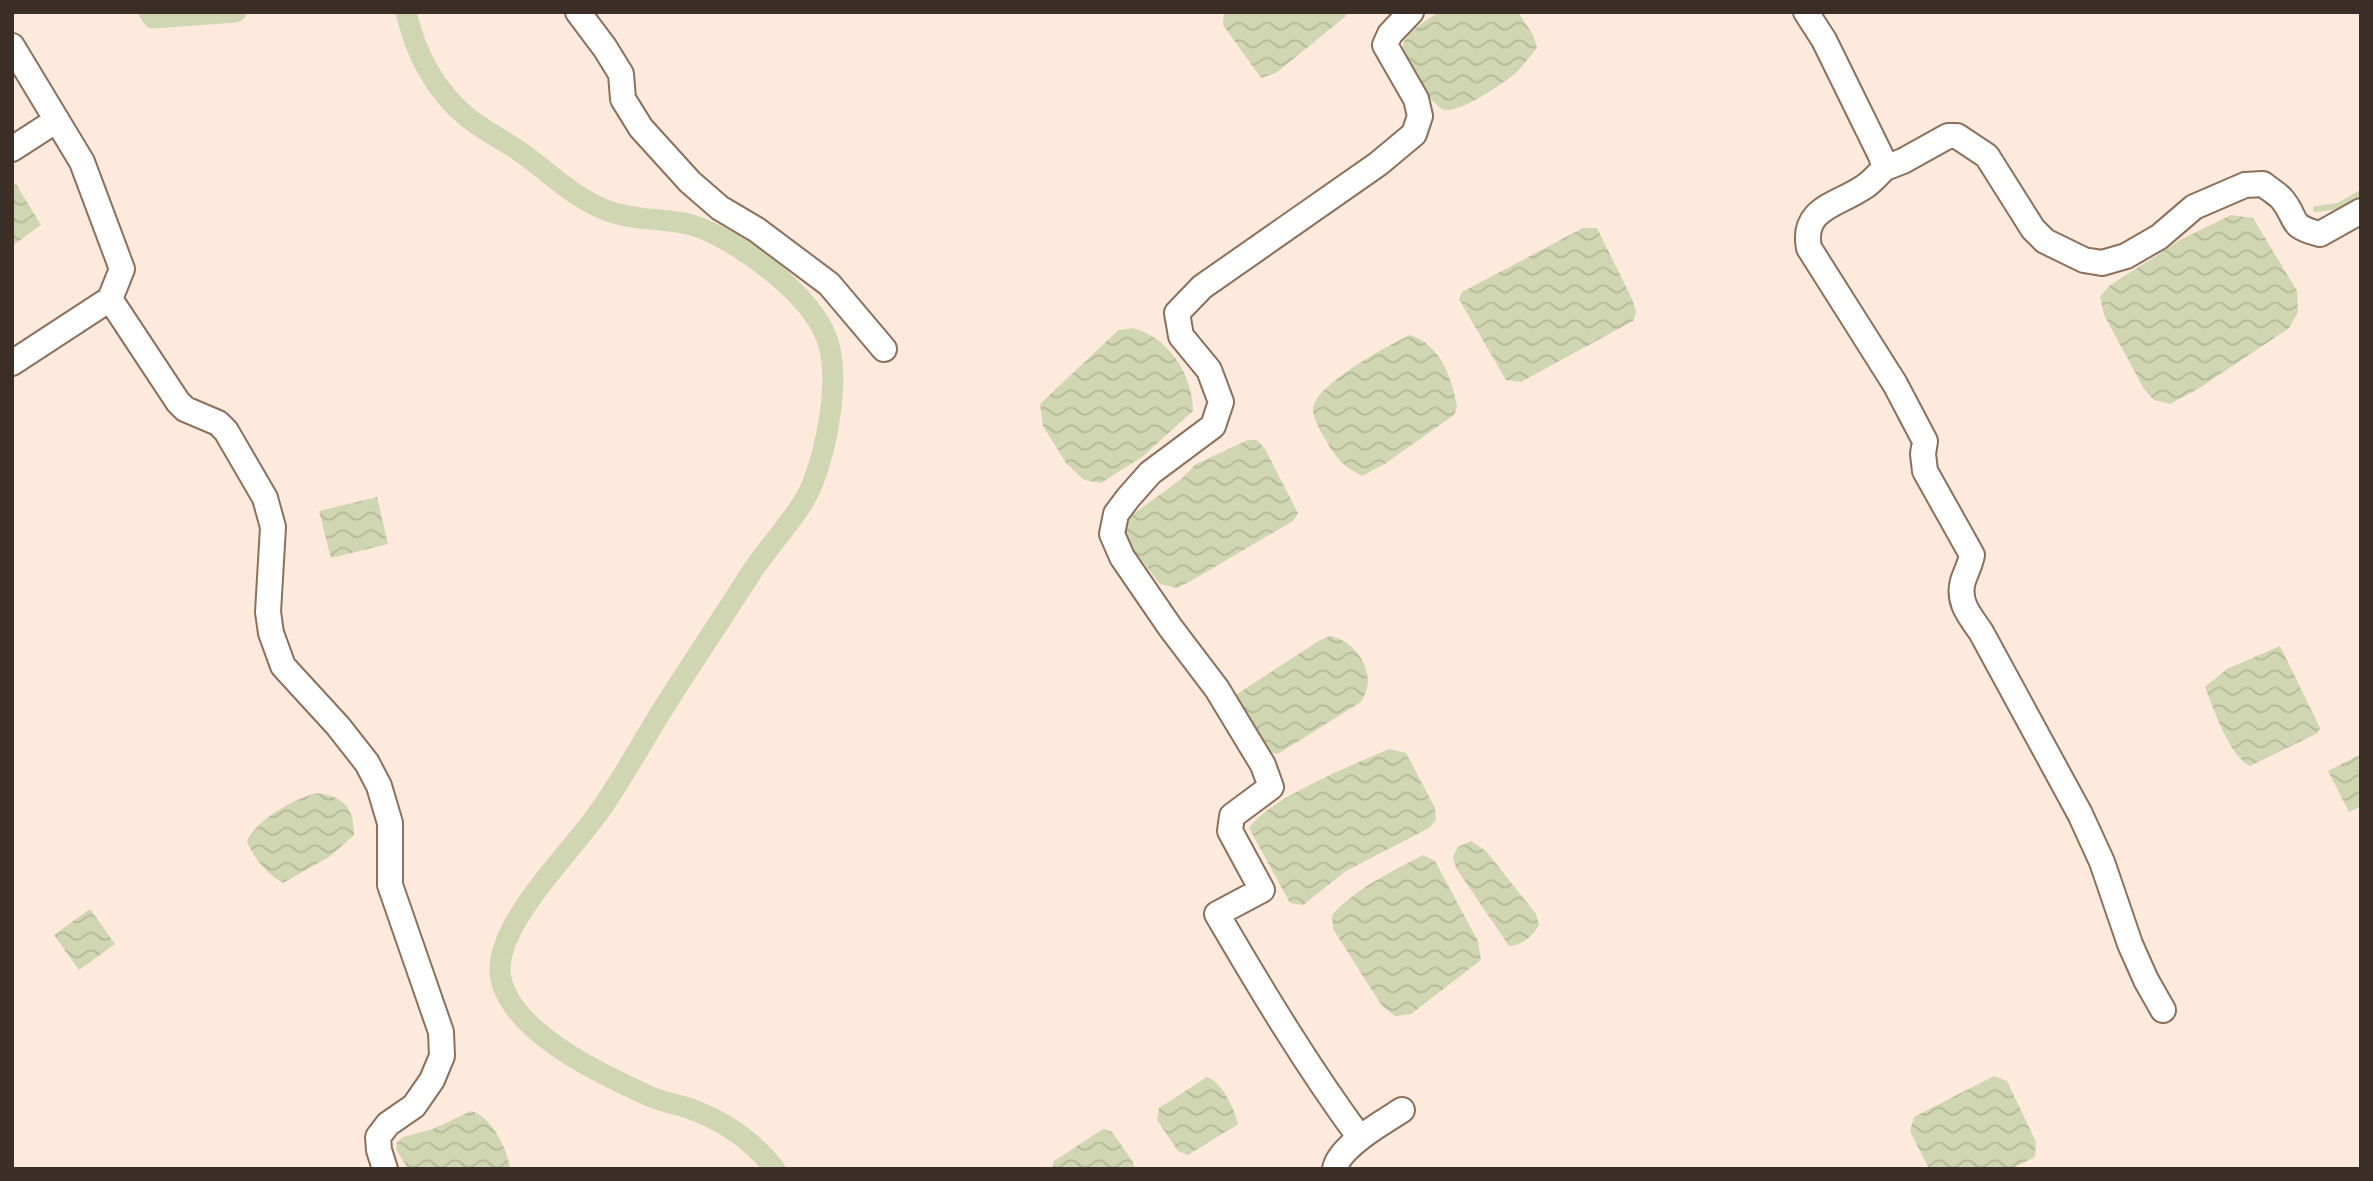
<svg xmlns="http://www.w3.org/2000/svg" width="2373" height="1181" font-family="Figtree,sans-serif">
	<style>
		.water { fill: url(#water-waves) }
		.lines { fill: none; stroke-linecap: round; stroke-linejoin: round }
		.stream { stroke: #d0d6b1; stroke-width: 6 }
		.canal { stroke: #d0d6b1; stroke-width: 21 }
		.minor-casing { stroke: #8b705c; stroke-width: 28 }
		.minor { stroke: #fff; stroke-width: 24 }
	</style>
	<defs>
		<pattern id="water-waves" width="16" height="10" patternUnits="userSpaceOnUse" patternTransform="scale(1.75)"><rect width="16" height="10" fill="#d0d6b1"/><path d="M0 5q4-4 8 0t8 0" fill="none" stroke="#b3b898"/></pattern>
	</defs>
	<rect width="100%" height="100%" fill="#fdeadd"/>
	<path class="water" d="M1224 12H1346V16L1276 73 1261 78 1223 25Z
		M1438 12H1518L1533 35 1537 48C1529 57 1521 69 1512 76 1499 86 1461 112 1445 110 1432 108 1401 57 1403 45 1406 32 1428 20 1438 12Z
		M16 184 41 225 12 246V187Z
		M2231 215 2253 218 2297 291 2298 312 2289 328 2198 389 2170 404 2154 400 2144 389 2104 315 2100 297 2109 286 2182 239Z
		M1583 228H1597L1632 299 1636 312 1633 321 1521 382 1506 380 1459 299 1462 292Z
		M1132 328C1168 336 1193 375 1193 411L1142 457 1101 483 1084 480 1066 463 1043 426 1040 404 1111 337 1119 330Z
		M1410 335C1441 345 1452 378 1457 407L1454 415 1386 463 1362 476C1340 464 1338 460 1325 439 1320 430 1313 419 1313 409 1314 385 1389 345 1410 335Z
		M1248 440H1257L1265 449 1298 513 1293 521 1191 581 1177 588 1160 584 1126 540 1123 528 1129 517 1180 480 1196 464Z
		M377 497 388 544 331 558 319 511Z
		M1330 636C1350 639 1367 660 1368 680 1368 688 1365 695 1361 702L1278 754 1269 752 1234 696 1320 640Z
		M2280 646 2320 728 2318 733 2250 766C2230 757 2213 708 2205 687L2227 669Z
		M1389 749 1406 753 1435 808 1436 820 1429 828 1346 871 1303 905 1290 903 1249 828C1271 797 1353 765 1389 749Z
		M2361 754V806L2349 812 2328 771Z
		M317 793C344 797 354 807 354 835L329 857 283 883C267 874 254 859 247 841 256 820 295 798 317 793Z
		M1471 841 1486 851 1536 914 1539 925C1534 935 1520 947 1509 946L1456 868 1453 857 1458 847Z
		M1423 855 1435 861 1478 941 1481 960 1411 1014 1395 1016 1382 1006 1333 929 1332 915C1356 888 1392 872 1423 855Z
		M90 909 115 944 79 970 54 935Z
		M1994 1076 2007 1081 2036 1142 2035 1157 2011 1169H1929L1910 1131 1914 1117Z
		M1207 1077C1222 1082 1234 1108 1238 1124L1188 1155 1178 1151 1157 1120 1159 1108Z
		M471 1111C491 1116 508 1149 510 1169H408L396 1149 397 1142 403 1137 433 1129Z
		M1103 1129 1112 1132 1133 1162 1134 1169H1052L1054 1161Z"/>
	<g class="lines">
		<path class="stream" d="M2316 209 2338 206 2361 193"/>
		<path class="canal" d="M149 12 153 18 236 12
			M406 12C415 52 435 91 467 117 484 131 504 140 522 153 551 174 576 200 611 212 637 221 666 218 692 225 737 239 811 294 827 339 841 378 827 447 812 485 800 514 769 545 751 573 723 617 694 660 666 704 644 739 624 776 601 809 572 851 509 911 501 959 498 973 502 987 509 999 535 1043 603 1075 649 1096 662 1102 676 1104 688 1108 722 1120 753 1141 775 1169"/>
		<defs>
			<path id="minor" d="M578 12 605 48 621 74 623 99 641 128 690 182 720 208 757 230 829 284 884 349
				M1806 12 1824 40 1881 156 1885 168C1878 174 1872 182 1864 187 1838 205 1801 208 1809 248L1895 384 1925 441 1923 454 1925 471 1972 555C1970 565 1966 572 1963 581 1957 602 1970 616 1981 632L2080 814 2102 862 2130 944 2146 980 2163 1010
				M12 46 82 162 122 269 110 299
				M12 149 57 120
				M1885 168 1903 161 1948 136H1957L1987 156 2033 229 2045 241 2084 260 2102 263 2126 256 2159 237 2194 207 2245 185 2263 184C2269 189 2276 193 2281 198 2299 218 2286 226 2320 234L2361 211
				M12 363 110 299 178 402 185 409 218 423 226 431 265 498 273 527 268 612 271 633 283 666 338 726 367 763 379 786 390 823V885L441 1032 442 1056 432 1080 414 1106 388 1124 378 1137 379 1150 385 1169
				M1360 1138C1307 1066 1262 991 1217 914L1262 890 1230 831 1232 816 1271 787 1263 765 1217 689 1170 627 1122 557 1112 534 1116 514 1128 498 1150 473 1213 426 1221 402 1209 370 1181 336 1177 313 1202 287 1378 164 1414 134 1420 116 1416 99 1385 45 1390 34 1411 12
				M1335 1169C1339 1146 1384 1122 1402 1110"/>
		</defs>
		<use href="#minor" class="minor-casing"/>
		<use href="#minor" class="minor"/>
	</g>
	<rect width="2373" height="1181" fill="none" stroke="#3a2e26" stroke-width="28"/>
</svg>
